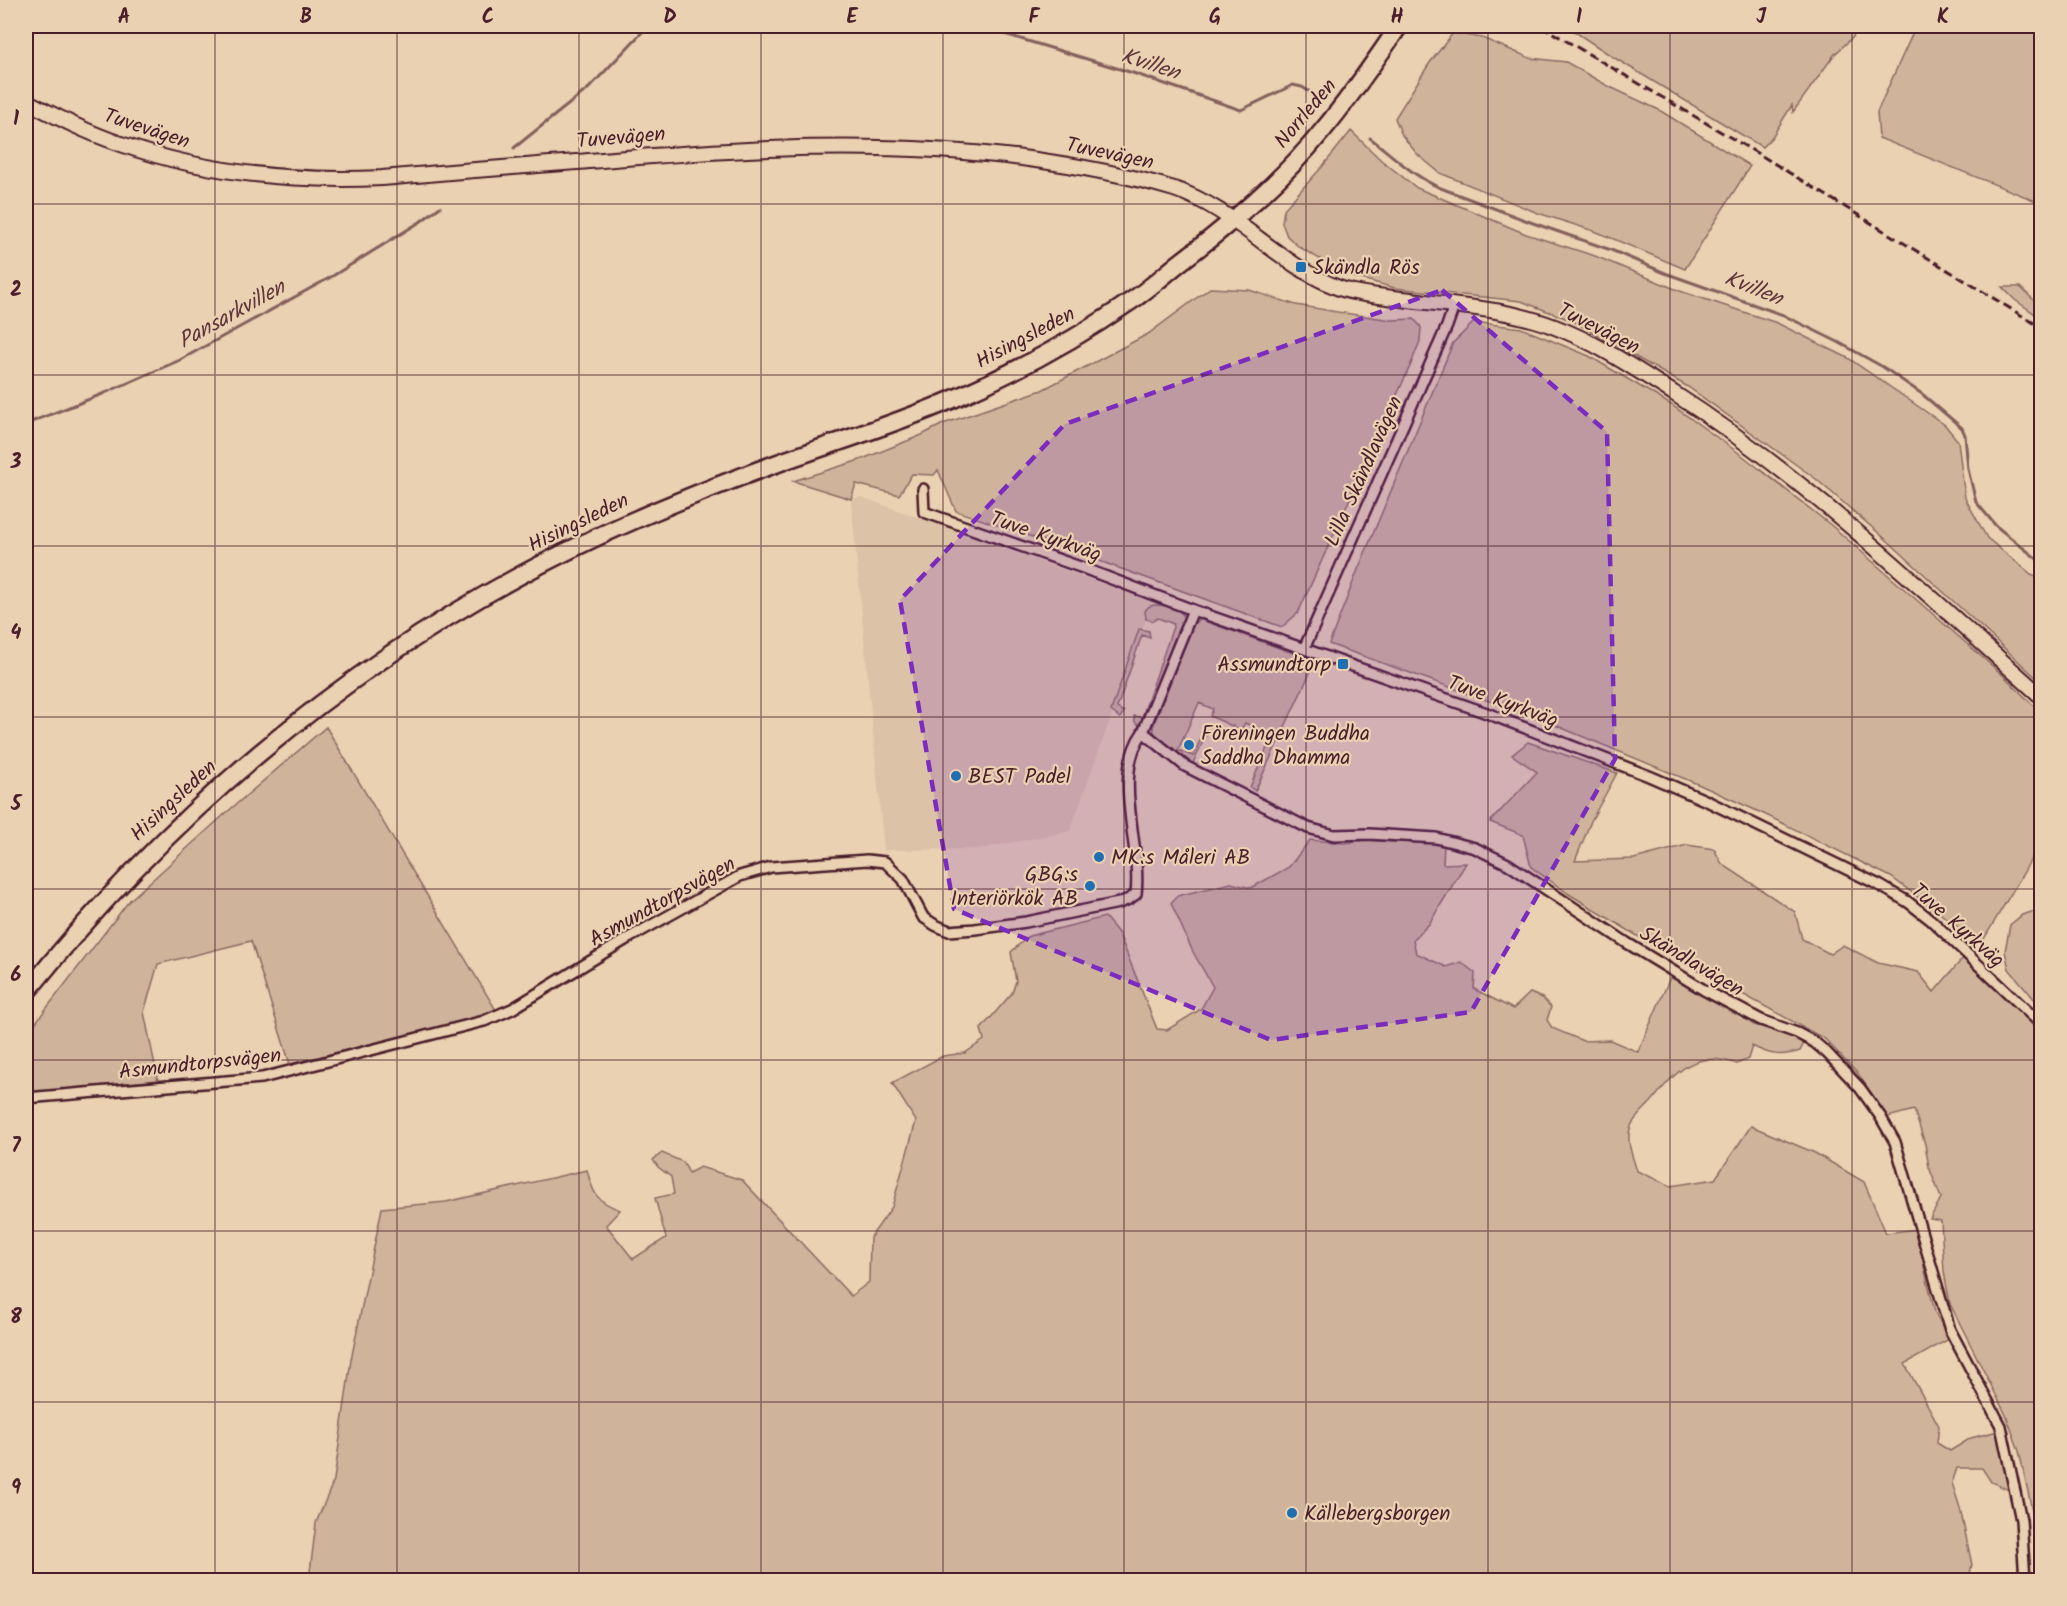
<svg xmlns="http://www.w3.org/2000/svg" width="2067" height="1606" font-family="Kalam,sans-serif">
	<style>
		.built { fill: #dcc2a6 }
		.green { fill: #cfb49b; stroke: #8c6a63; stroke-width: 1.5 }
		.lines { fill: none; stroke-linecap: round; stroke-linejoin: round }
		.stream { stroke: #84605c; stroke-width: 3 }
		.minor-casing { stroke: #4a1f2b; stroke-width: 14 }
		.secondary-casing { stroke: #4a1f2b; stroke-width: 18 }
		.trunk-casing { stroke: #4a1f2b; stroke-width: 21 }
		.minor { stroke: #e9d1b1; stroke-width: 9 }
		.secondary { stroke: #e9d1b1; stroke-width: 14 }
		.trunk { stroke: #e9d1b1; stroke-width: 16 }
		.rail { stroke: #4a1f2b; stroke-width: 3; stroke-dasharray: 9 4.5; stroke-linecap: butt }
		.marked { fill: #7b2cbf; fill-opacity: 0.2; stroke: #7b2cbf; stroke-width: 4.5; stroke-dasharray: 12 8; stroke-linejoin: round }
		.grid { fill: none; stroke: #4a1f2b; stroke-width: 1.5; stroke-opacity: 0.55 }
		.poi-dot { fill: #1f6fb2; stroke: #e9d1b1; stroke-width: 2 }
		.labels { text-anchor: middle; stroke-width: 4.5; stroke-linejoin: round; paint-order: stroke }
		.street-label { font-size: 21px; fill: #4a1f2b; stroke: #e9d1b1 }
		.poi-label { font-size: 21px; fill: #4a1f2b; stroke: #e9d1b1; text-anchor: start }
		.water-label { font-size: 22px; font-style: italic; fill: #5d353b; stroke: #e9d1b1 }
		.neatline { fill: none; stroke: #4a1f2b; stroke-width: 2 }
		.grid-label { font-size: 20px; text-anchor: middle; font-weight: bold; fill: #4a1f2b }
	</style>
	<rect width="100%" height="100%" fill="#e9d1b1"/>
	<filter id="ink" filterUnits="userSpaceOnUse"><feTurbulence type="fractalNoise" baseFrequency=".0167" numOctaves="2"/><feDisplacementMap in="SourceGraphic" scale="12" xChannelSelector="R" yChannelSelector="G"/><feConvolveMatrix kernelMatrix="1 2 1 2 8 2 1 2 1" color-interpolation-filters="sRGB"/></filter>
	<g filter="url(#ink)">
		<path class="built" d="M861 497 1152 602 1070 831 978 849 884 850 851 499Z"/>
		<path class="green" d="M1566 26H1858L1853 37 1834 55 1793 112 1792 105 1772 137 1762 147 1613 57Z
			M1916 26H2041V203L1879 138 1877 112Z
			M1453 33 1482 38 1530 58 1566 62 1606 85 1659 110 1750 166 1685 269 1597 232 1538 213 1440 173 1417 154 1402 135 1395 118 1429 64Z
			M1351 131 1381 160 1417 188 1526 234 1595 256 1680 291 1777 323 1848 358 1945 425 1958 441 1965 498 1987 538 2031 574 2041 578V682L1889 542 1816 479 1688 387 1573 321 1521 301 1395 288 1347 275 1299 247 1287 236 1282 223 1284 209 1322 167Z
			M2002 287H2020L2037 303H2041V318L2015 300Z
			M1210 288 1249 290 1296 305 1337 312 1392 320 1414 319 1421 327 1420 341 1411 364 1298 613 1282 627 1044 541 956 511 938 470 934 475 912 474 899 495 856 484 851 499 793 481 860 460 922 435 943 424 1042 390 1148 334Z
			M1474 322 1521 328 1589 356 1673 406 1743 456 1832 526 2006 678 2041 713V840L2024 872 1981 944 1891 877 1766 815 1700 785 1545 721 1329 644 1357 572 1453 343Z
			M1153 605C1164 605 1181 607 1185 619L1143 723 1138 724 1135 722 1134 716 1142 717 1174 624 1158 618 1153 621 1146 619 1145 611 1148 607Z
			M1199 619 1304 657 1312 662 1310 673 1255 791 1250 787 1269 743 1258 738 1260 735 1256 733V728L1245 723 1241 730 1210 716 1213 709 1199 703 1178 750 1193 756 1204 732 1207 733 1193 763H1188L1155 737 1153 727 1155 721 1193 625Z
			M1139 629 1149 631 1150 638 1142 635 1117 708 1124 712 1120 718 1111 711Z
			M326 727 496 1010 475 1018 290 1064 251 941 158 964 144 1012 158 1080 26 1093V1035L129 901 226 813Z
			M1528 742 1617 773 1591 821 1575 861 1634 859 1687 845 1714 849 1722 864 1795 912 1802 939 1830 954 1843 945 1878 963 1918 972 1934 992 1964 957 2041 1029V1580H2037L2035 1544 2036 1528 2019 1451 2006 1415 1950 1304 1944 1272 1941 1221 1930 1219 1941 1198 1929 1167 1925 1144 1914 1110 1888 1117 1858 1074 1825 1039 1649 943 1569 894 1531 867 1523 835 1490 822 1537 772 1512 755Z
			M1310 840 1344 843 1367 840 1391 842 1415 841 1444 844 1443 864 1466 863 1429 924 1413 940 1416 953 1446 967 1461 962 1475 973 1474 989 1513 1009 1530 993 1542 998 1551 1007 1547 1020 1552 1028 1583 1041 1610 1040 1638 1052 1672 973 1754 1025 1782 1032 1804 1043 1800 1051C1780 1057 1770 1055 1752 1046L1748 1059 1737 1064C1695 1049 1676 1071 1652 1101 1646 1108 1635 1117 1631 1126 1625 1140 1633 1158 1637 1171L1671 1186 1715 1179 1751 1126 1815 1153 1864 1182 1886 1233 1918 1229 1924 1267 1935 1312 1949 1339 1905 1364 1939 1426 1937 1443 1950 1451 1971 1438 1998 1431 2013 1492 1991 1482 1982 1468H1957L1952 1483 1960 1508 1972 1565 1969 1580H309L316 1523 334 1480 351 1360 382 1208 446 1202 587 1170C593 1194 596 1201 620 1210L606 1225 633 1259 666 1238 655 1198 674 1194 671 1177 658 1167 653 1160 662 1153 683 1162 689 1173 700 1167 742 1180 851 1296 869 1282 870 1238 892 1207 916 1121 892 1083 943 1056 965 1053 984 1040 981 1029 1012 993 1016 981 1011 952 1029 936 1105 917 1119 934 1157 1029 1167 1030 1201 1009 1213 987 1193 952 1171 903 1177 896 1231 883 1251 888 1289 867Z
			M2038 910 2042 912 2041 1007 2009 969 2005 951 2010 925 2022 915Z"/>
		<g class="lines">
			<path class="stream" d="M978 26 1133 73 1241 110 1293 85 1302 87 1310 92
				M1370 138C1392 155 1412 175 1438 187L1533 223 1611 250 1665 273 1783 315 1838 342 1883 367 1922 394 1962 428 1965 435 1968 469 1976 502 1996 526 2042 563
				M514 148 589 88 648 26
				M26 424 105 393 180 360 331 277 420 222 440 207"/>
			<defs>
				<path id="minor" d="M923 489 924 512 1083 568 1193 610 1484 712 1649 776 1707 801 1879 885 1908 902 1931 920 2042 1025
					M1193 610 1143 732 1185 766 1308 828 1334 835 1369 834 1436 838 1475 848 1508 864 1627 943 1704 990 1761 1020 1797 1033 1814 1042 1827 1053 1860 1088 1880 1116 1895 1142 1950 1330 2001 1426 2021 1520 2025 1580
					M1304 649 1447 326 1454 306
					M26 1098 262 1078 484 1021 512 1009 625 940 740 876 771 867 867 860 885 862 903 879 923 917 935 925 949 931 975 929 1026 922 1119 903 1129 899 1136 894C1142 844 1111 776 1143 732"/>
				<path id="secondary" d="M26 101C57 117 88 133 121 144 206 174 293 182 382 178 455 171 528 166 602 160 742 148 881 140 1022 158 1073 165 1125 174 1174 189 1236 209 1279 266 1339 288 1359 295 1382 296 1402 299 1453 306 1507 308 1555 327 1598 343 1637 370 1675 394 1810 481 1922 590 2042 697"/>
				<path id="trunk" d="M26 993C166 819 337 671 536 567 618 524 703 490 789 459 843 440 898 423 951 400 1014 373 1075 340 1131 301 1148 290 1163 276 1178 264 1230 224 1282 181 1323 130 1351 97 1375 61 1399 26"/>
			</defs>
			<use href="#minor" class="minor-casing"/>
			<use href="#secondary" class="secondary-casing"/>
			<use href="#trunk" class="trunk-casing"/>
			<use href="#minor" class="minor"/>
			<use href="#secondary" class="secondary"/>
			<use href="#trunk" class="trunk"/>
			<path class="rail" d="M1541 26 1762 156 2042 328"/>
		</g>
	</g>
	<path class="marked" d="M1442 290 1607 432 1615 759 1471 1012 1271 1040 954 909 900 600 1065 424Z"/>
	<path class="grid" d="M215 26V1580M397 26V1580M579 26V1580M761 26V1580M943 26V1580M1124 26V1580M1306 26V1580M1488 26V1580M1670 26V1580M1852 26V1580M26 204H2042M26 375H2042M26 546H2042M26 717H2042M26 889H2042M26 1060H2042M26 1231H2042M26 1402H2042"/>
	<g class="poi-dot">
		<rect x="1295" y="261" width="12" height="12" rx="3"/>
		<rect x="1337" y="658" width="12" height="12" rx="3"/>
		<circle cx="1189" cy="745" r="6"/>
		<circle cx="956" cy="776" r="6"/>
		<circle cx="1099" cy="857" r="6"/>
		<circle cx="1090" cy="886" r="6"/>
		<circle cx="1292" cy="1513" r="6"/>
	</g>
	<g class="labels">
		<g class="street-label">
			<text transform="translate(1305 113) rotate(-50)" y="7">Norrleden</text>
			<text transform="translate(147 128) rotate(18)" y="7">Tuvevägen</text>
			<text transform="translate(621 137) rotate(-5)" y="7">Tuvevägen</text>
			<text transform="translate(1110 153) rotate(12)" y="7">Tuvevägen</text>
			<text transform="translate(1599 328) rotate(27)" y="7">Tuvevägen</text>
			<text transform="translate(1025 337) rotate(-28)" y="7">Hisingsleden</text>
			<text transform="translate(1363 471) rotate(-66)" y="7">Lilla Skändlavägen</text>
			<text transform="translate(578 522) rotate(-26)" y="7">Hisingsleden</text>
			<text transform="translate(1046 536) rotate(19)" y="7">Tuve Kyrkväg</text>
			<text transform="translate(1503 701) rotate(20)" y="7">Tuve Kyrkväg</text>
			<text transform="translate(173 800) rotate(-43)" y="7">Hisingsleden</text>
			<text transform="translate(662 901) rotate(-29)" y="7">Asmundtorpsvägen</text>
			<text transform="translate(1958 925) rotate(41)" y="7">Tuve Kyrkväg</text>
			<text transform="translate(1692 961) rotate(31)" y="7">Skändlavägen</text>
			<text transform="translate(200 1063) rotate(-6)" y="7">Asmundtorpsvägen</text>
		</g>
		<g class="poi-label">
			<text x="1313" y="274">Skändla Rös</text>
			<text x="1331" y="671" text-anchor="end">Assmundtorp</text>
			<text x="1201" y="740">Föreningen Buddha<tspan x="1201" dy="24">Saddha Dhamma</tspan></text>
			<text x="968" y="783">BEST Padel</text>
			<text x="1111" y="864">MK:s Måleri AB</text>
			<text x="1078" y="881" text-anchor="end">GBG:s<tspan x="1078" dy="24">Interiörkök AB</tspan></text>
			<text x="1304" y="1520">Källebergsborgen</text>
		</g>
		<g class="water-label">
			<text transform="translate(1151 63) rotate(18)" y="8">Kvillen</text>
			<text transform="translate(1754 287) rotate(22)" y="8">Kvillen</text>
			<text transform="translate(231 313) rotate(-29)" y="8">Pansarkvillen</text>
		</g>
	</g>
	<rect width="2067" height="1606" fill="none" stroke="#e9d1b1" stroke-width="66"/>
	<rect x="33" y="33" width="2001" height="1540" class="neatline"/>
	<g class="grid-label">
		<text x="124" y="23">A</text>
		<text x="306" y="23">B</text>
		<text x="488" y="23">C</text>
		<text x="670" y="23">D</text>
		<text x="852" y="23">E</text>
		<text x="1034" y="23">F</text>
		<text x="1215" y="23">G</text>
		<text x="1397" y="23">H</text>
		<text x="1579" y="23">I</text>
		<text x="1761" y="23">J</text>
		<text x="1943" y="23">K</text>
		<text x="16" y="125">1</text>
		<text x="16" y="296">2</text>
		<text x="16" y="468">3</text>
		<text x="16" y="639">4</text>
		<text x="16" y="810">5</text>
		<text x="16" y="981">6</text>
		<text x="16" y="1152">7</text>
		<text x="16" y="1323">8</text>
		<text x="16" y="1494">9</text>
	</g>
</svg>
